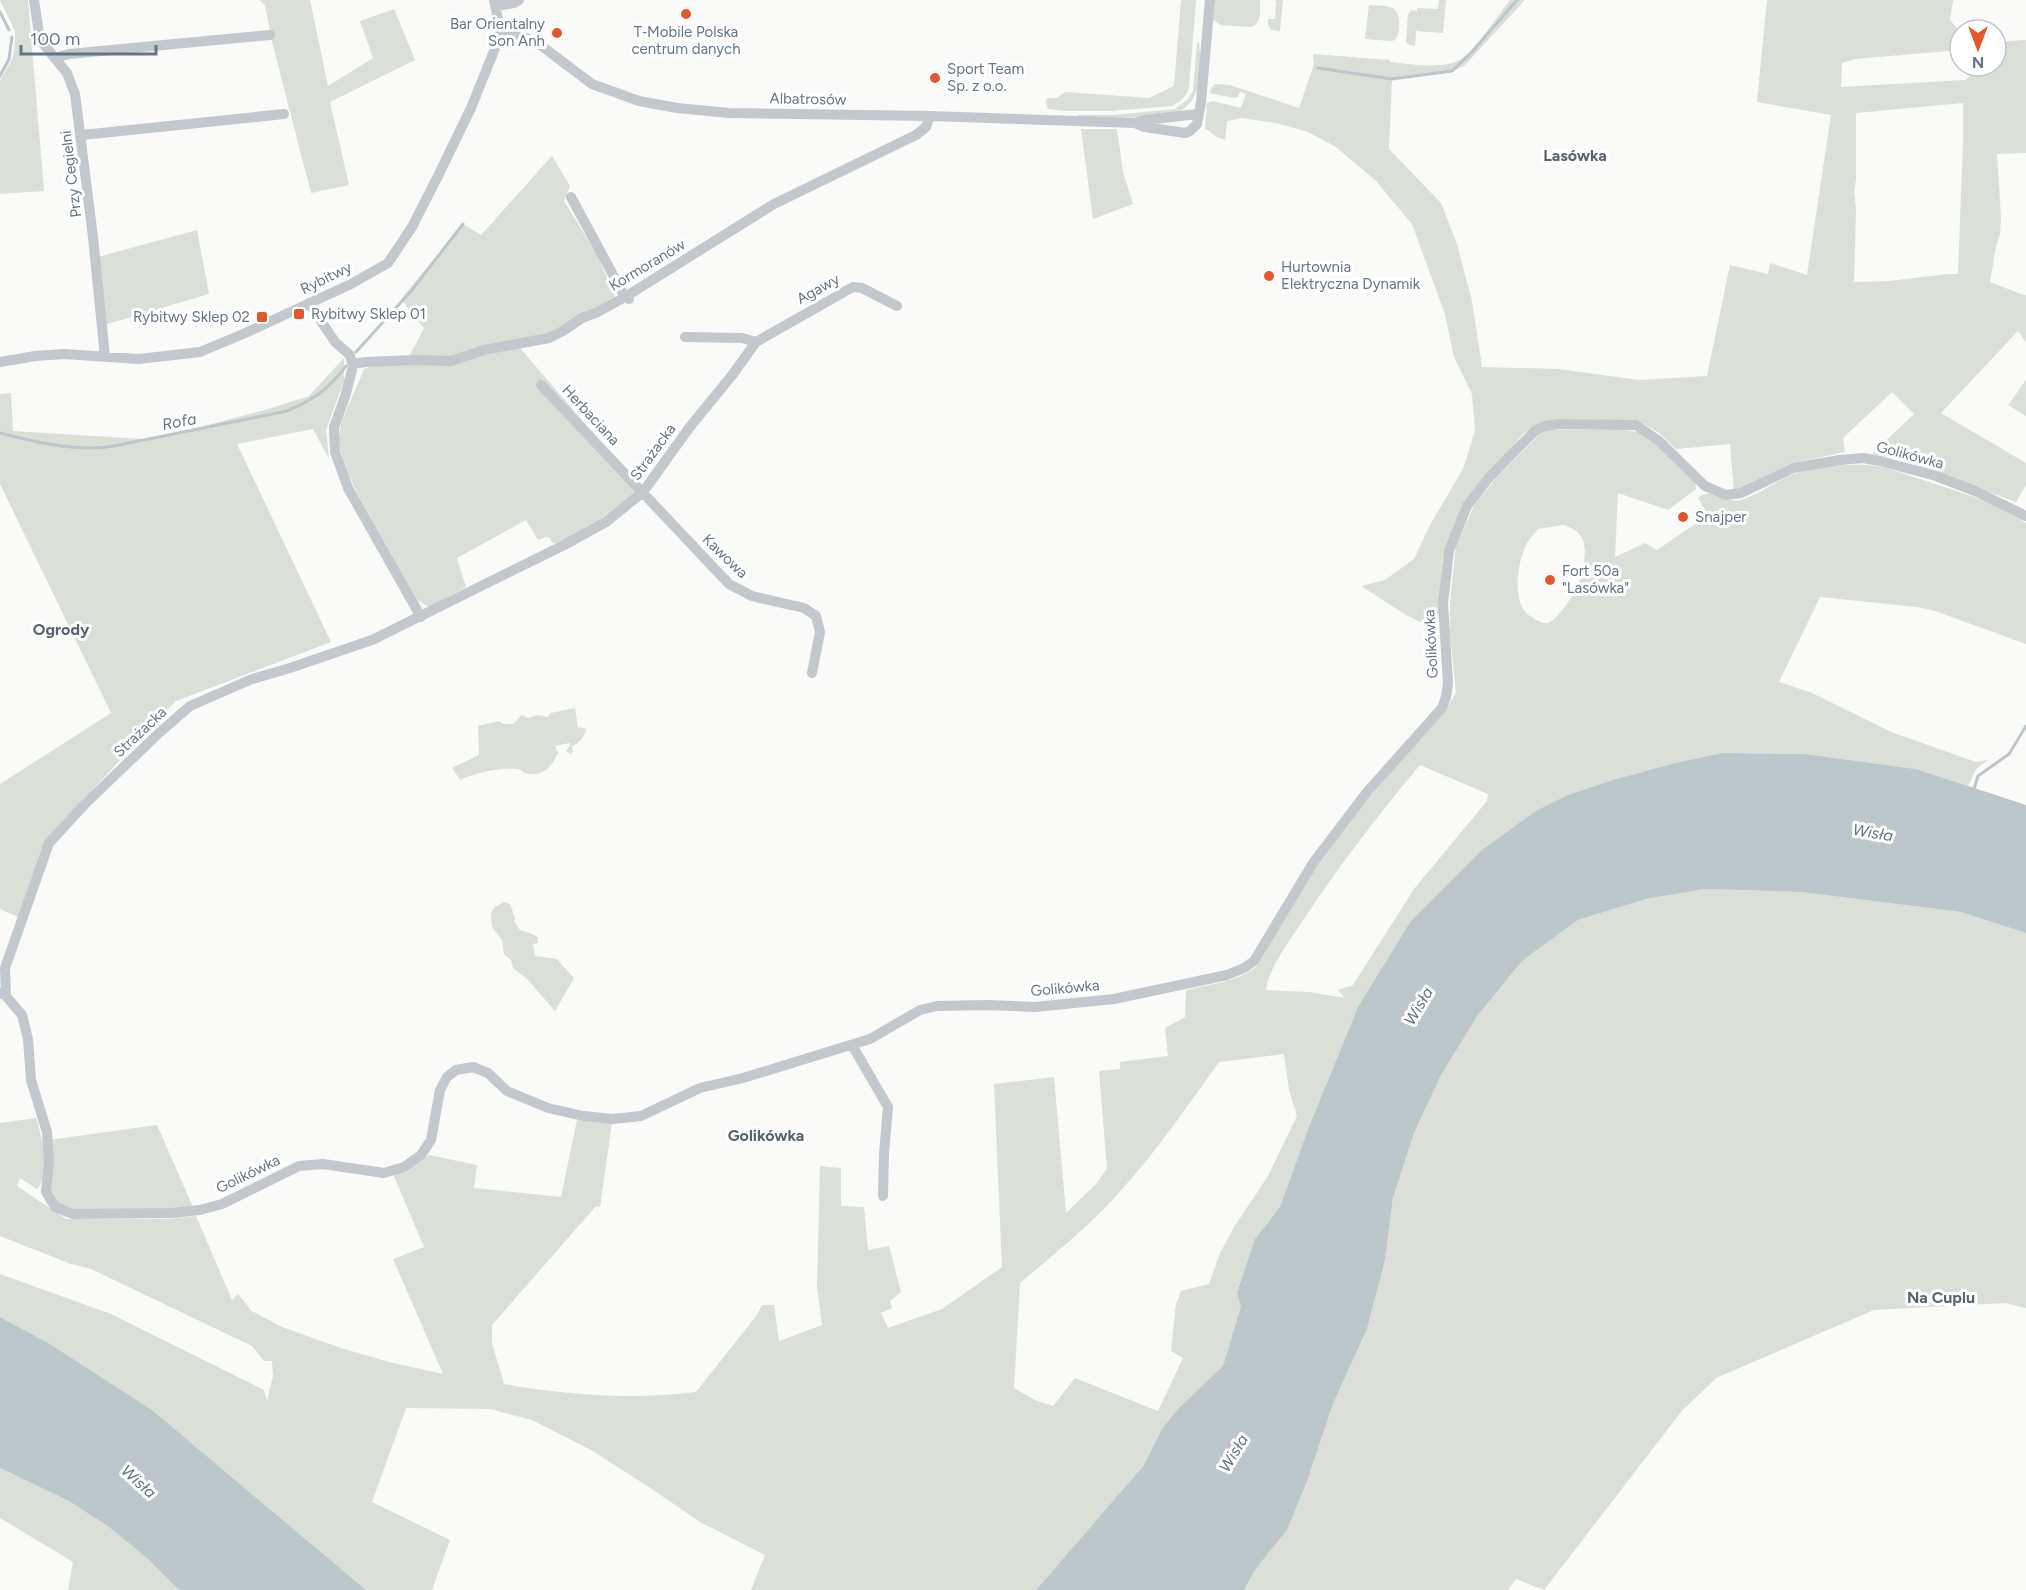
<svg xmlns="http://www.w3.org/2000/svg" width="2026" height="1590" font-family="Figtree,sans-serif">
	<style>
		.green { fill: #dadfd7; fill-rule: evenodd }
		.water { fill: #bbc7cb }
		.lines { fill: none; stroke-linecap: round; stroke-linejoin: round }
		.stream { stroke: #bbc7cb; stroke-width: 3 }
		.minor { stroke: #c3c8cc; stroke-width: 10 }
		.poi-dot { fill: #e4572e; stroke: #fff; stroke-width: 2 }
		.labels { text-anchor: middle; stroke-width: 6; stroke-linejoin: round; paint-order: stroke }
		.poi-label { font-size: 15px; fill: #657683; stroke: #fff; text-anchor: start }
		.street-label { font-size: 15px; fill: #657683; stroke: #fff }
		.neighbourhood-label { font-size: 16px; font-weight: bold; fill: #57646e; stroke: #fff }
		.water-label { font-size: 16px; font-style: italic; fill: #60757c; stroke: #fff }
	</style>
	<rect width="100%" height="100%" fill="#fafaf8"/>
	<path class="green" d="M0 0H28L44 191 0 194V81L13 57 15 44V31Z
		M259 0H310L328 86 373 58 360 21 394 9 415 60 330 102 349 185 311 193 272 42 265 5Z
		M1181 0H1196L1189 87C1187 96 1181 101 1172 106L1111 111H1065L1048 109 1046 102 1047 98H1057L1065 92 1149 98 1174 86Z
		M1215 0H1260C1260 10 1262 24 1251 27L1220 25 1213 19Z
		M1273 0H1283L1280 31 1271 30 1268 25V19H1275L1276 1Z
		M1439 0H1446L1443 33 1416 31 1415 46 1409 45 1406 42 1408 14 1411 10 1417 11V8L1438 9Z
		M1510 0H1525L1464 66 1452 71 1392 79 1389 149 1441 203 1457 244 1472 301 1482 367 1558 369 1639 380 1707 376 1730 265 1768 274 1770 263 1807 275 1831 115 1757 102 1767 0H1953L1950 20 1960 32V50L1855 59 1842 63 1841 87 1965 80 1971 75 1968 66H1996V42L2026 40V153L1997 154 2001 218 2000 234 1996 246 1990 282 2021 294 2026 295V342L2018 331 1941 413 2026 463V485L2016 502 1902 460 1872 454 1914 414 1892 392 1843 438 1845 452 1789 464 1734 491 1730 444 1676 449 1659 433 1639 421 1571 419 1536 427 1524 433 1479 484 1463 504 1442 560 1438 626 1434 629 1406 615 1361 586 1385 580 1414 559 1430 525 1463 469 1475 431 1472 394 1454 357 1445 314 1412 224 1376 181 1336 147 1308 132 1276 123 1242 118 1227 121 1225 140 1217 137 1206 129 1205 130 1207 103 1213 101 1241 108 1246 94 1240 92 1238 97 1234 98 1210 93 1211 88 1215 84 1230 85 1299 108 1314 64 1313 54 1390 60V62C1412 64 1438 70 1459 60 1473 54 1499 14 1510 0ZM1963 103V141L1958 274H1948L1889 281 1854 282 1856 209 1854 191 1856 180V113Z
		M1369 5C1386 6 1401 4 1399 26 1399 32 1398 35 1395 40L1391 41 1365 39Z
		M1197 43H1199C1202 67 1203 102 1176 113 1167 117 1154 116 1144 117 1121 118 1100 118 1078 118L1077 115H1114L1175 109 1188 99 1193 91Z
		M1081 129H1117L1123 172 1133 204 1093 219Z
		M552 156 570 186 564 201 597 255 615 296 599 309 546 336 463 356 409 357 424 328 401 299 463 224 481 235Z
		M197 230 209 294 104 325 98 257Z
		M520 348 641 489 590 527 557 543H552L550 538 546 537 538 540 526 520 457 558 466 587 429 607 417 600 357 493 345 466 338 443 341 423 364 369 377 364 480 356Z
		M344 358V381L326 430 329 459 313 429 237 444 331 642 176 701 45 840 18 917 0 909V784L111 713 0 484V394L11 393 13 431 144 439 185 431 265 410 309 396Z
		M2026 380V416L2008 405Z
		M1619 429 1638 432 1654 440 1695 482 1696 489 1668 510 1618 493 1615 557 1645 543 1657 550 1708 515 1698 498C1711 486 1724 504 1741 500 1758 496 1776 480 1794 474 1820 466 1849 463 1876 466 1891 468 1906 475 1920 479 1955 491 1995 501 2026 523V644L1935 611 1917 607 1820 597 1779 682 1812 693 1891 732 1976 762 1988 760 1976 769 1968 786 1916 769 1805 754 1723 753 1358 1007 1310 1124 1280 1207 1255 1239 1237 1291 1242 1307 1223 1366 1162 1429 1144 1465 1036 1590H751L765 1555 700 1522 649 1487 591 1450 532 1420 490 1409 406 1408 372 1502 450 1540 432 1590H366L152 1410 50 1344 0 1317V1274L111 1314 264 1390 267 1401 273 1376 272 1361H264L252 1346 91 1269 71 1264 0 1236V1123L36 1118C42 1138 52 1172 37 1189L20 1178 17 1186 66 1219H166L196 1216 232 1300 238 1294 252 1311 282 1327 341 1348 389 1362 443 1374 393 1259 424 1247 393 1174 409 1169 429 1155 477 1165 474 1188 561 1197 577 1120 612 1123 600 1207 596 1206 492 1325V1343L504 1384C567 1395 632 1400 696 1392L757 1315 762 1305H774L779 1341 822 1325 817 1287 820 1166 841 1168V1206L864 1207 868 1250 889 1246 901 1292 890 1301 892 1308 881 1313 888 1328 942 1309 1002 1267 994 1084 1054 1077 1066 1213 1096 1184 1107 1169 1099 1071 1120 1069V1062L1168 1056 1165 1028 1185 1017 1186 990C1211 984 1236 982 1256 967L1312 873 1366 801 1448 706 1456 693 1450 635V602L1456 546 1475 504 1497 477 1540 434 1549 430ZM1564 525C1571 528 1578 530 1582 538 1588 550 1583 571 1579 583 1576 592 1556 622 1548 623 1543 624 1534 619 1530 616 1511 604 1517 561 1527 543 1530 538 1535 533 1538 529ZM1420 765 1488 794 1487 801 1414 889 1353 985 1338 990 1345 998 1309 992 1266 990C1268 969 1290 940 1302 922 1338 867 1378 815 1420 765ZM1284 1054 1289 1090 1297 1116 1268 1176 1234 1227 1220 1253 1209 1284 1181 1291 1176 1304 1171 1351 1183 1358 1158 1411 1075 1378 1053 1406 1035 1400 1014 1388 1020 1283C1053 1255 1087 1228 1115 1197 1154 1155 1186 1108 1219 1062Z
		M575 708 578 727 586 729C586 735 578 745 572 746L573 751 571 754 566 751 570 746V743L555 746 558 753C552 766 544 776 529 774 524 774 521 769 516 769 497 768 478 772 460 780L452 768 479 755 478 726 499 721 503 724H513L522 715 528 718 538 715 547 717 551 713Z
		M1705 889 1801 892 1961 912 2026 933V1308L2005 1303 1874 1310 1716 1378 1681 1412 1544 1590 1516 1579 1508 1590H1244L1255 1570 1287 1530 1306 1484 1333 1404 1367 1329 1385 1260 1393 1198 1414 1133 1441 1075 1478 1015 1522 961 1578 920 1646 899Z
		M504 902 510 904 515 918 514 921 520 930 530 933 538 937V943L533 944 535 956 557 959 574 978 555 1011 527 979 513 968 511 960 504 954 502 940 492 927 491 912 495 907Z
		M157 1125 193 1207 172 1210 78 1211 58 1205 50 1192 49 1140Z
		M0 1468 69 1501 109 1527 149 1560 179 1590H68L73 1562 0 1518Z"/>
	<path class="water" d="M1723 753 1805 754 1916 769 2026 805V933L1961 912 1801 892 1705 889 1646 899 1578 920 1522 961 1478 1015 1441 1075 1414 1133 1393 1198 1385 1260 1367 1329 1333 1404 1306 1484 1287 1530 1255 1570 1244 1590H1036L1144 1465 1162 1429 1179 1408 1223 1366 1241 1307 1237 1292 1255 1239 1280 1207 1310 1124 1358 1007 1411 921 1482 850 1536 811 1566 796 1613 780 1676 763Z
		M0 1317 50 1344 152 1410 366 1590H179L149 1560 109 1527 69 1501 0 1468Z"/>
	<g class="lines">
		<path class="stream" d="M0 12 9 30
			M1318 68 1392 79 1452 71 1471 53 1517 0
			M0 76 9 59 12 37
			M356 352 412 290 463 224
			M0 433C38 443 80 453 119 445L287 411C313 400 329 389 346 366
			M1974 789 1978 776 2009 754 2026 726"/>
		<path class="minor" d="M34 0 40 40 67 73 75 94 93 237 105 357
			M496 6 514 3 519 0
			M500 30 535 41 592 84 639 101 677 108 729 113 930 116 1135 123 1145 120 1198 114
			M55 58 69 54 270 35
			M1135 123 1145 127 1185 133 1190 131 1197 124 1201 102 1210 0
			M82 135 284 114
			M571 197 625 297 629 299
			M309 303 335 342 350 355 353 366 345 397 334 427 335 452 348 488 421 617
			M685 337 742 338 756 342
			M0 362 35 356 64 354 139 359 200 352 243 334 351 284 388 263 412 227 439 174 471 108 496 46 500 30 494 0
			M352 364 366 362 417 360 451 361 484 350 549 338 563 331 582 318 598 312 625 297 774 204 916 135 926 127 930 116
			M541 385 729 584 752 596 804 608 816 616 820 632 812 673
			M0 993 6 996 22 1015 28 1039 31 1080 47 1132 49 1162 46 1192 55 1207 73 1214 172 1213 200 1210 222 1204 299 1166 323 1164 384 1173 404 1167 421 1155 431 1140 440 1090 447 1077 456 1070 473 1067 488 1073 507 1091 548 1108 583 1116 613 1119 641 1116 700 1088 743 1078 870 1039 920 1010 937 1006 987 1005 1035 1007 1114 999 1227 975 1244 968 1254 961 1313 863 1367 792 1442 708 1446 697 1448 683 1443 603 1449 551 1467 506 1487 480 1510 456 1535 431 1545 426 1559 424 1636 425 1659 441 1705 486 1726 495 1741 493 1793 468 1840 460 1863 458 1880 461 1936 476 1975 491 2026 516
			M6 996 5 968 49 843 85 804 159 733 190 706 252 679 290 668 372 640 564 545 606 522 643 492 689 428 733 374 756 342 853 287 862 288 897 306
			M852 1045 888 1107 884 1154 883 1196"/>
	</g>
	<g class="poi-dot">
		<circle cx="686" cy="14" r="6"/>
		<circle cx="557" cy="33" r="6"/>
		<circle cx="935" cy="78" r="6"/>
		<circle cx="1269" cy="276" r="6"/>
		<rect x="293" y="308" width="12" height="12" rx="3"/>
		<rect x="256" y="311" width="12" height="12" rx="3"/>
		<circle cx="1683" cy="517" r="6"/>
		<circle cx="1550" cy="580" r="6"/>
	</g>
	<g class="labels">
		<g class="poi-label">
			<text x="545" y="29" text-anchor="end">Bar Orientalny<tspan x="545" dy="17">Son Anh</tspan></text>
			<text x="686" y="37" text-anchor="middle">T‑Mobile Polska<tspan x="686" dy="17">centrum danych</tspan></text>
			<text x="947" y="74">Sport Team<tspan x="947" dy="17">Sp. z o.o.</tspan></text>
			<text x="1281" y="272">Hurtownia<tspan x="1281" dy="17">Elektryczna Dynamik</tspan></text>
			<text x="311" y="319">Rybitwy Sklep 01</text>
			<text x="250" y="322" text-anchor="end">Rybitwy Sklep 02</text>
			<text x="1695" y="522">Snajper</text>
			<text x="1562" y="576">Fort 50a<tspan x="1562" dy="17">"Lasówka"</tspan></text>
		</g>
		<g class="street-label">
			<text transform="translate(808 99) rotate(1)" y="5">Albatrosów</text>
			<text transform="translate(71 174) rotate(-97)" y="5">Przy Cegielni</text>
			<text transform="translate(647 265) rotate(-31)" y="5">Kormoranów</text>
			<text transform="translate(326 278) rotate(-26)" y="5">Rybitwy</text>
			<text transform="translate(818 289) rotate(-29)" y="5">Agawy</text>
			<text transform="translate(591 415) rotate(47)" y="5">Herbaciana</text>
			<text transform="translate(653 452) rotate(-54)" y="5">Strażacka</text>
			<text transform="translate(1910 455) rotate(15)" y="5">Golikówka</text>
			<text transform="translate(725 556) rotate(44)" y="5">Kawowa</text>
			<text transform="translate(1431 644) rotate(-93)" y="5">Golikówka</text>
			<text transform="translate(140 732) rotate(-43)" y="5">Strażacka</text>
			<text transform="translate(1065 988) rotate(-5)" y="5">Golikówka</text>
			<text transform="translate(248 1174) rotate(-26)" y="5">Golikówka</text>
		</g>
		<g class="neighbourhood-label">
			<text x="1575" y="161">Lasówka</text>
			<text x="61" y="635">Ogrody</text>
			<text x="766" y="1141">Golikówka</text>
			<text x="1941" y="1303">Na Cuplu</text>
		</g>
		<g class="water-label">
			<text transform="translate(179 421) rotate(-11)" y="6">Rofa</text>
			<text transform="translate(1873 832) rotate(10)" y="6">Wisła</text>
			<text transform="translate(1418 1006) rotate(-60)" y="6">Wisła</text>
			<text transform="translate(1233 1453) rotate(-59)" y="6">Wisła</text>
			<text transform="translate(139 1481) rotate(42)" y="6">Wisła</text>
		</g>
	</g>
	<g transform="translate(1978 48) rotate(180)"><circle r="28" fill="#ffffff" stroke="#c1c8cd" stroke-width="1.5"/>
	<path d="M0-4.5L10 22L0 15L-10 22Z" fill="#e4572e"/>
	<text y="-9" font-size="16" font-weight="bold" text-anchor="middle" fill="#657683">N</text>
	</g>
	<path d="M21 45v9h135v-9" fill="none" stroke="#657683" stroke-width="3"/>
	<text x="30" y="45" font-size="18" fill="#657683" stroke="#ffffff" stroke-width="4.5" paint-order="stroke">100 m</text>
</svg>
